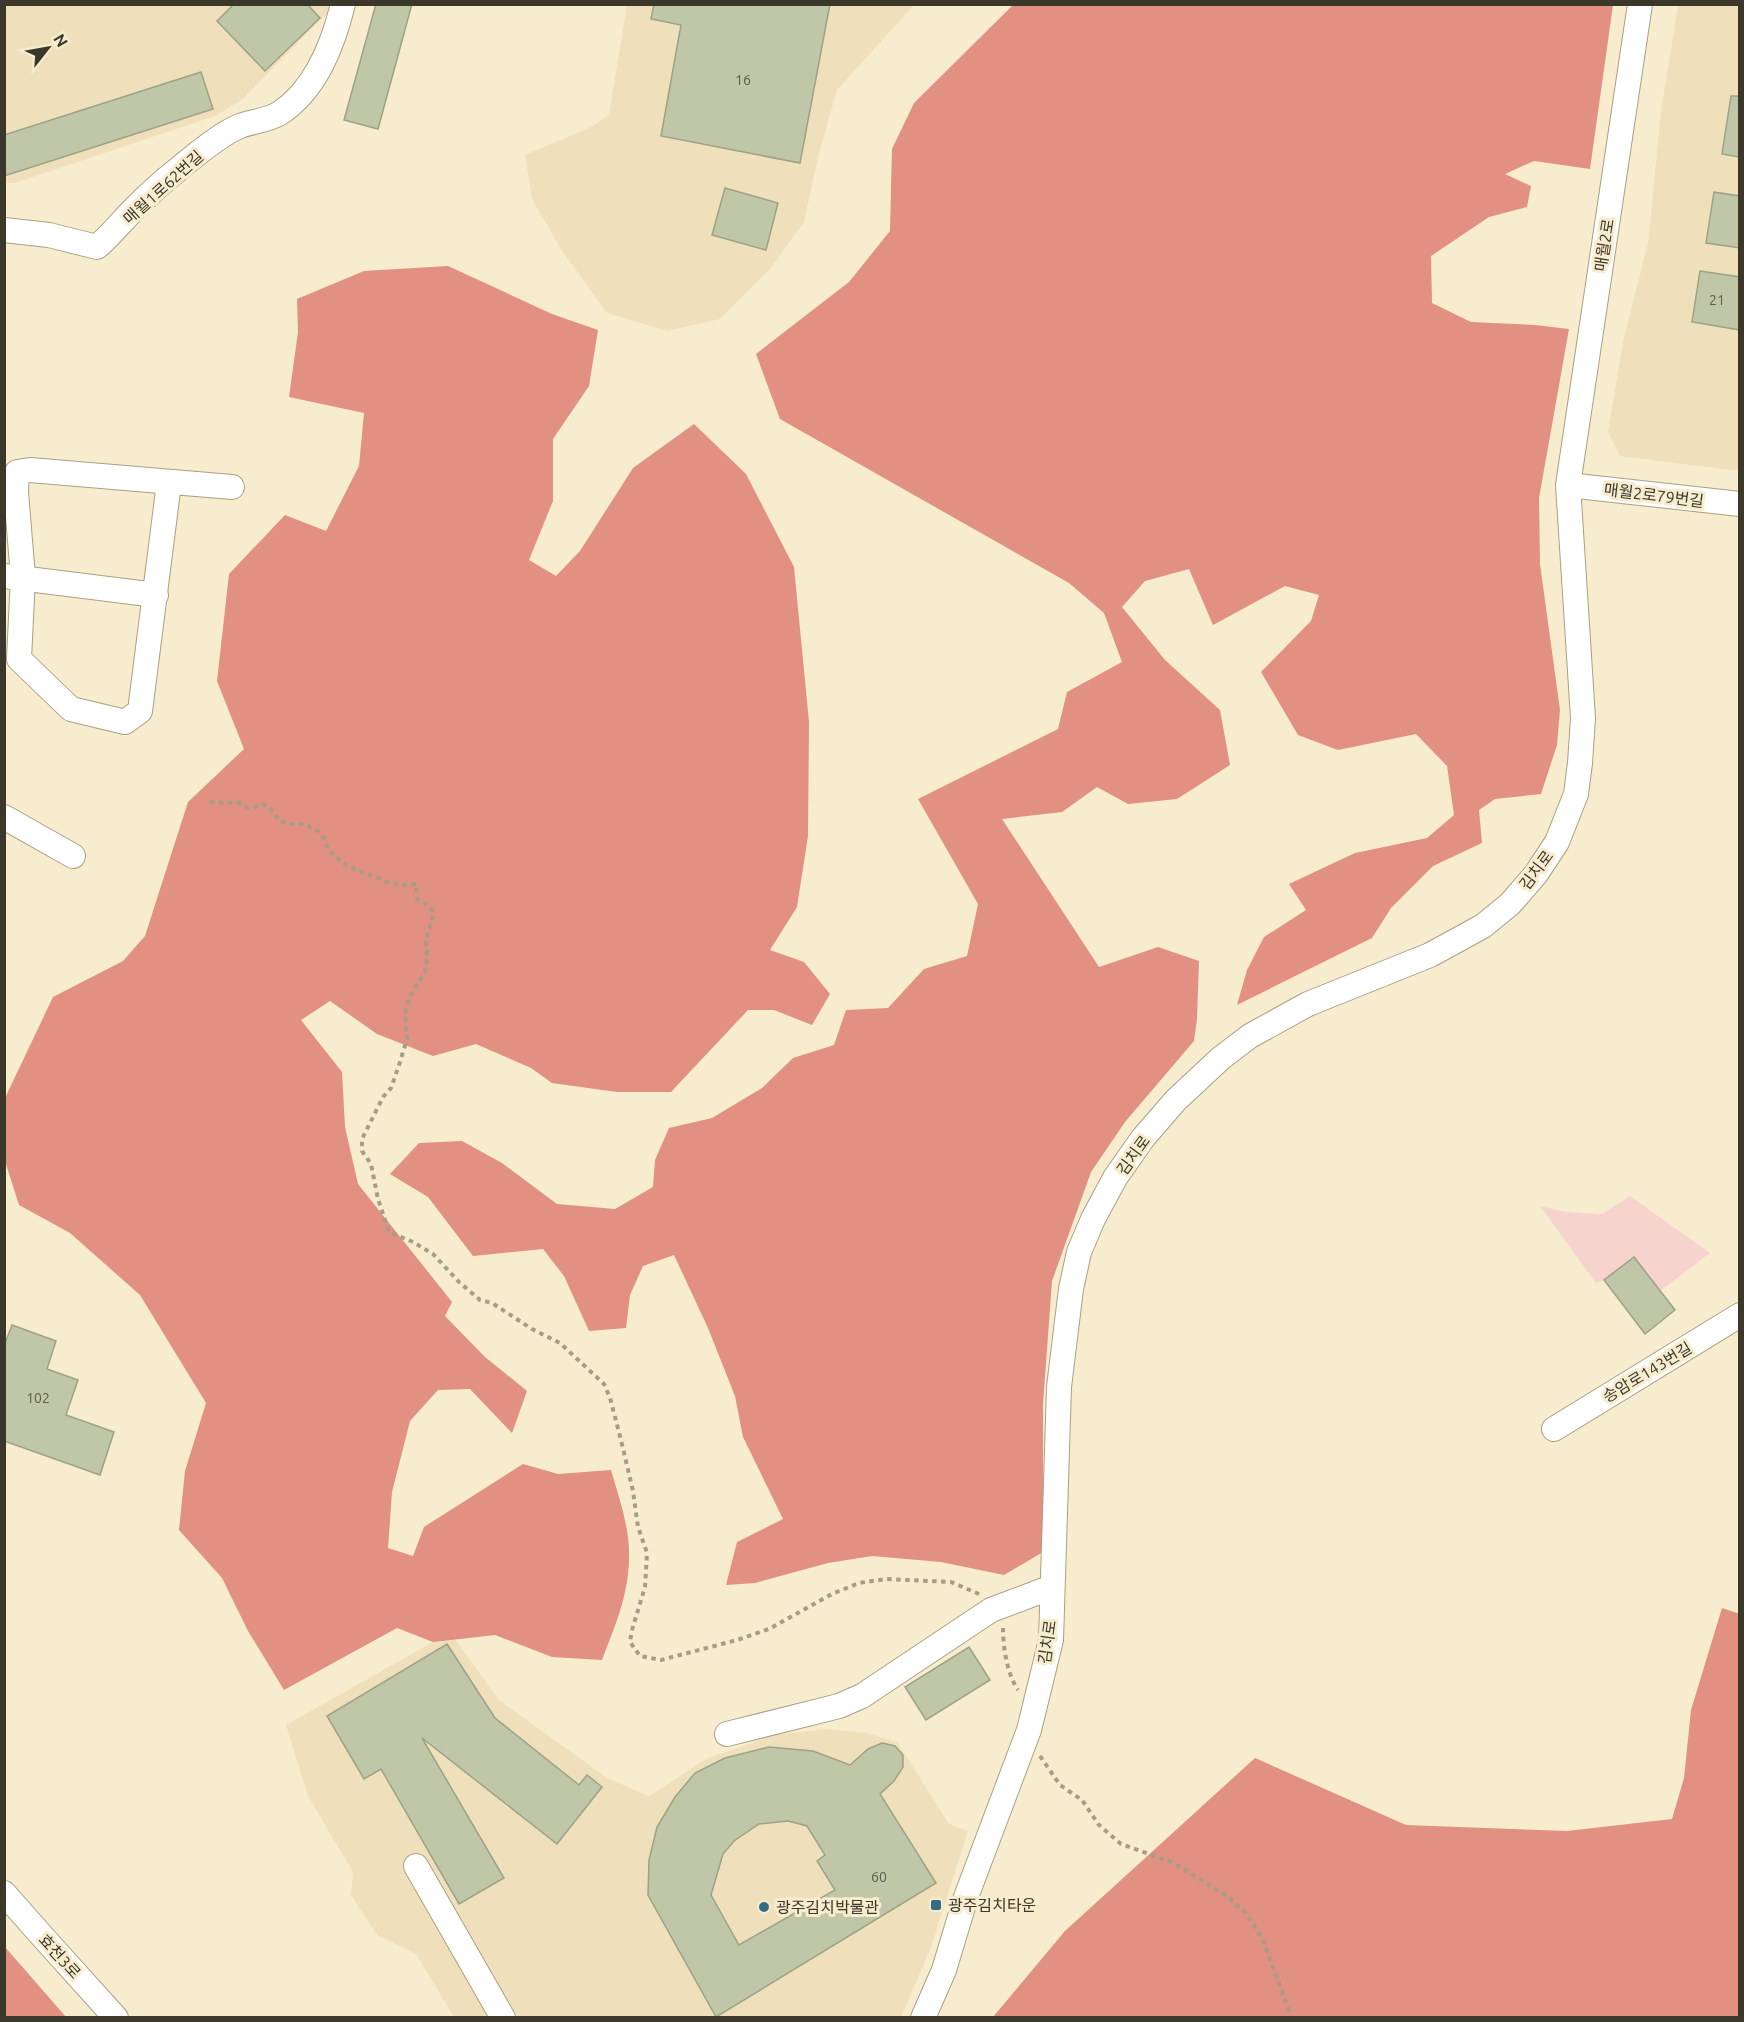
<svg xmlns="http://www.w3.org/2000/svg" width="1744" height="2022" font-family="Ubuntu,'Noto Sans KR',sans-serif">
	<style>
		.built { fill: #efe0bb }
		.green { fill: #f6d4cd }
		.forest { fill: #e19081 }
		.building { fill: #c0c6a8; stroke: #9ca285; stroke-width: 1.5; fill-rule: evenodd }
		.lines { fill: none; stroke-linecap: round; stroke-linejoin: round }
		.minor-casing { stroke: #ab9f83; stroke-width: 26 }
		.path { stroke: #a69d87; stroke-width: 4; stroke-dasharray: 4.5 4.5; stroke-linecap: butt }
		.minor { stroke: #fff; stroke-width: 24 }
		.poi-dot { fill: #346c86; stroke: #f8eccf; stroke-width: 2 }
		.labels { text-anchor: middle; stroke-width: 6; stroke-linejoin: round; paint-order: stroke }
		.number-label { font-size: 14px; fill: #5c5b4a }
		.street-label { font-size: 16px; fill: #3b372b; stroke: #f8eccf }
		.poi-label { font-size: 16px; fill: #3b372b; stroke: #f8eccf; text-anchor: start }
	</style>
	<rect width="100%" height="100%" fill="#f8eccf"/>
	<path class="built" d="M5 5H329L327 13 243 99 215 116 15 183H5Z
		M627 5H914L837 90 819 153 804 222 770 269 720 319 667 331 607 313 561 249 532 199 525 155 591 127 609 115Z
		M1678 5H1739V471L1620 456 1608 432 1623 342 1648 243 1661 112Z
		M454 1638 499 1700 607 1778 649 1796 708 1758 776 1735 824 1729 867 1733 898 1743 949 1824 968 1831 930 1950 901 2017H454L416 1954 377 1935 351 1895 353 1872 308 1796 286 1725 433 1642Z"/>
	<path class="green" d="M1630 1196 1710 1253 1660 1291 1634 1257 1604 1280 1596 1283 1540 1206 1566 1212 1602 1214Z"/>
	<path class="forest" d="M1013 5H1613L1590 169 1534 161 1505 174 1531 186 1527 207 1489 217 1431 256 1432 303 1471 322 1535 325 1569 329 1539 498 1540 564 1560 710 1557 745 1541 794 1495 799 1479 810 1482 843 1433 866 1391 908 1372 938 1237 1005 1247 970 1264 937 1306 910 1289 884 1355 853 1427 838 1454 815 1447 766 1416 734 1338 750 1298 735 1261 672 1311 621 1319 595 1285 586 1213 625 1189 569 1145 581 1122 607 1165 660 1220 710 1230 765 1177 799 1128 804 1097 787 1062 812 1002 819 1099 967 1158 947 1199 961 1197 1019 1194 1041 1125 1122 1091 1172 1052 1281 1043 1404V1552L1004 1575 941 1562 872 1556 828 1563 755 1583 726 1585 737 1542 783 1519 743 1437 735 1396 708 1328 674 1255 643 1266 630 1295 626 1328 589 1331 564 1276 543 1249 473 1256 428 1197 390 1174 419 1143 462 1141 502 1163 557 1204 615 1209 653 1187 655 1160 669 1128 712 1118 762 1088 793 1058 834 1045 846 1010 888 1008 924 969 967 956 978 904 918 799 1058 729 1067 692 1122 662 1104 613 1069 583 780 419 756 354 849 282 890 231 892 149 914 103Z
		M448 266 552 314 598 330 589 386 553 439V501L529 560 556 576 580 551 633 468 694 424 746 474 794 567 809 722 808 836 797 907 770 950 804 962 830 994 812 1025 774 1010H748L671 1092H617L552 1083 531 1068 476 1044 433 1056 377 1034 330 1001 301 1020 342 1072 345 1127 358 1184 452 1302 445 1316 485 1357 527 1391 512 1433 470 1389 438 1390 410 1421 392 1492 388 1548 413 1556 424 1527 523 1464 558 1474 611 1470C619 1498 630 1528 629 1557 629 1594 615 1626 602 1660L552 1657 495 1635 433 1642 397 1628 284 1690 248 1631 222 1578 179 1530 185 1471 206 1403 140 1295 70 1233 19 1205 5 1161V1098L53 997 123 961 145 936 188 802 244 749 217 681 229 574 285 515 326 531 359 466 364 413 289 397 298 332 297 299 364 271Z
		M1722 1608 1740 1614 1739 2017H993L1065 1931 1255 1758 1406 1825 1567 1831 1672 1819 1684 1778 1691 1710Z
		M5 1947 66 2017H5Z"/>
	<path class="building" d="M234 4H307L320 18 265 71 217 21Z
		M376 4H412L378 129 344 120Z
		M654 4H830L800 163 661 136 681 25 651 19Z
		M201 72 213 109 4 176V135Z
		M1731 96H1740V157L1722 154Z
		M725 188 778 203 766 250 712 235Z
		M1714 192 1740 196V248L1706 243Z
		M1700 271 1740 277V330L1692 322Z
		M1634 1257 1675 1310 1645 1334 1604 1280Z
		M12 1325 56 1341 47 1369 78 1380 66 1415 114 1432 100 1475 4 1441V1346Z
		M447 1644 495 1718 579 1785 587 1775 602 1787 557 1844 422 1738 504 1878 459 1904 381 1769 364 1779 327 1716Z
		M969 1647 990 1680 926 1720 905 1687Z
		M882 1743 895 1746 903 1755V1767L894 1781 880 1794 936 1883 716 2017 648 1895 649 1860 657 1827 675 1797 695 1773 725 1758 769 1747 813 1751 850 1765 868 1749ZM788 1821 807 1826 825 1855 817 1861 835 1890 739 1945 711 1895 723 1854 734 1841 759 1824Z"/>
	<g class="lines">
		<defs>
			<path id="minor" d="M4 230 49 235 97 247C111 235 122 221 135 208 148 195 162 182 176 171 193 157 220 134 240 126 253 121 267 121 280 113 316 89 333 45 343 4
				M169 483 140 711 125 722 71 709 19 659 23 577 16 492 17 472 30 470 232 487
				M1568 485 1740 504
				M4 576 156 595
				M4 817 73 856
				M1554 1429 1740 1315
				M727 1734 839 1706 862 1696 991 1610 1052 1587
				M416 1866 503 2018
				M4 1893 42 1936 116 2018
				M923 2018 944 1970 966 1897 1029 1730 1051 1640 1059 1387 1071 1289 1079 1252 1093 1219 1115 1178 1143 1138 1176 1100 1221 1058 1250 1036 1308 1004 1430 955 1483 926 1510 904 1536 874 1557 842 1576 794 1580 763 1583 718 1568 485 1640 4"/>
		</defs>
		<use href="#minor" class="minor-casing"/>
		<path class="path" d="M210 801C220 805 229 801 239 803 244 805 247 809 253 808 259 806 260 804 267 805L280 821 289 824H303L318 831 324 838 328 850 347 866 387 882 402 885 416 884 417 899 428 905 434 913 426 941 427 951 426 969 409 998 405 1014 407 1039 400 1062 391 1088 383 1097 362 1139V1151L371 1164 378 1199 389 1232 413 1242 433 1254 459 1282 480 1300 492 1303 532 1329 560 1343 604 1384 610 1398 621 1440 633 1491 638 1527 647 1553 645 1587 632 1630 630 1642 640 1656 661 1660 737 1640 769 1629 832 1594 859 1583 886 1579 951 1582 979 1594
			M1003 1628C1003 1647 1007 1674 1018 1690
			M1040 1756 1060 1785 1082 1800 1099 1825 1121 1844 1174 1863 1227 1896 1245 1912 1262 1938 1292 2018"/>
		<use href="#minor" class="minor"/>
	</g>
	<g class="poi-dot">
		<rect x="930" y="1899" width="12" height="12" rx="3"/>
		<circle cx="764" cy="1907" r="6"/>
	</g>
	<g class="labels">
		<g class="number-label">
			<text x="743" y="85">16</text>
			<text x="1717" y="305">21</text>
			<text x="38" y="1403">102</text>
			<text x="879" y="1882">60</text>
		</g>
		<g class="street-label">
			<text transform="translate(163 187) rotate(-42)" y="6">매월1로62번길</text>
			<text transform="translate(1604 245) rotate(-81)" y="6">매월2로</text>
			<text transform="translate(1654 495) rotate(7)" y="6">매월2로79번길</text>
			<text transform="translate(1536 870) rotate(-53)" y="6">김치로</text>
			<text transform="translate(1133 1155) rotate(-54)" y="6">김치로</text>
			<text transform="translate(1647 1372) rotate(-31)" y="6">송암로143번길</text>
			<text transform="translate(1047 1642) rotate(-82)" y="6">김치로</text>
			<text transform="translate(60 1956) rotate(48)" y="6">효천3로</text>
		</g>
		<g class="poi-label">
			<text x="948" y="1911">광주김치타운</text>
			<text x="776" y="1913">광주김치박물관</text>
		</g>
	</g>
	<rect width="1744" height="2022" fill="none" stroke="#3b372b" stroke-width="12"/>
	<g transform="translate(48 48) rotate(59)" stroke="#f8eccf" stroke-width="4.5" paint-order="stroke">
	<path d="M0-4.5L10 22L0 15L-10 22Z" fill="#3b372b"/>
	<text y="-9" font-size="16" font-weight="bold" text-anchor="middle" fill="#3b372b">N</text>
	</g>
</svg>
